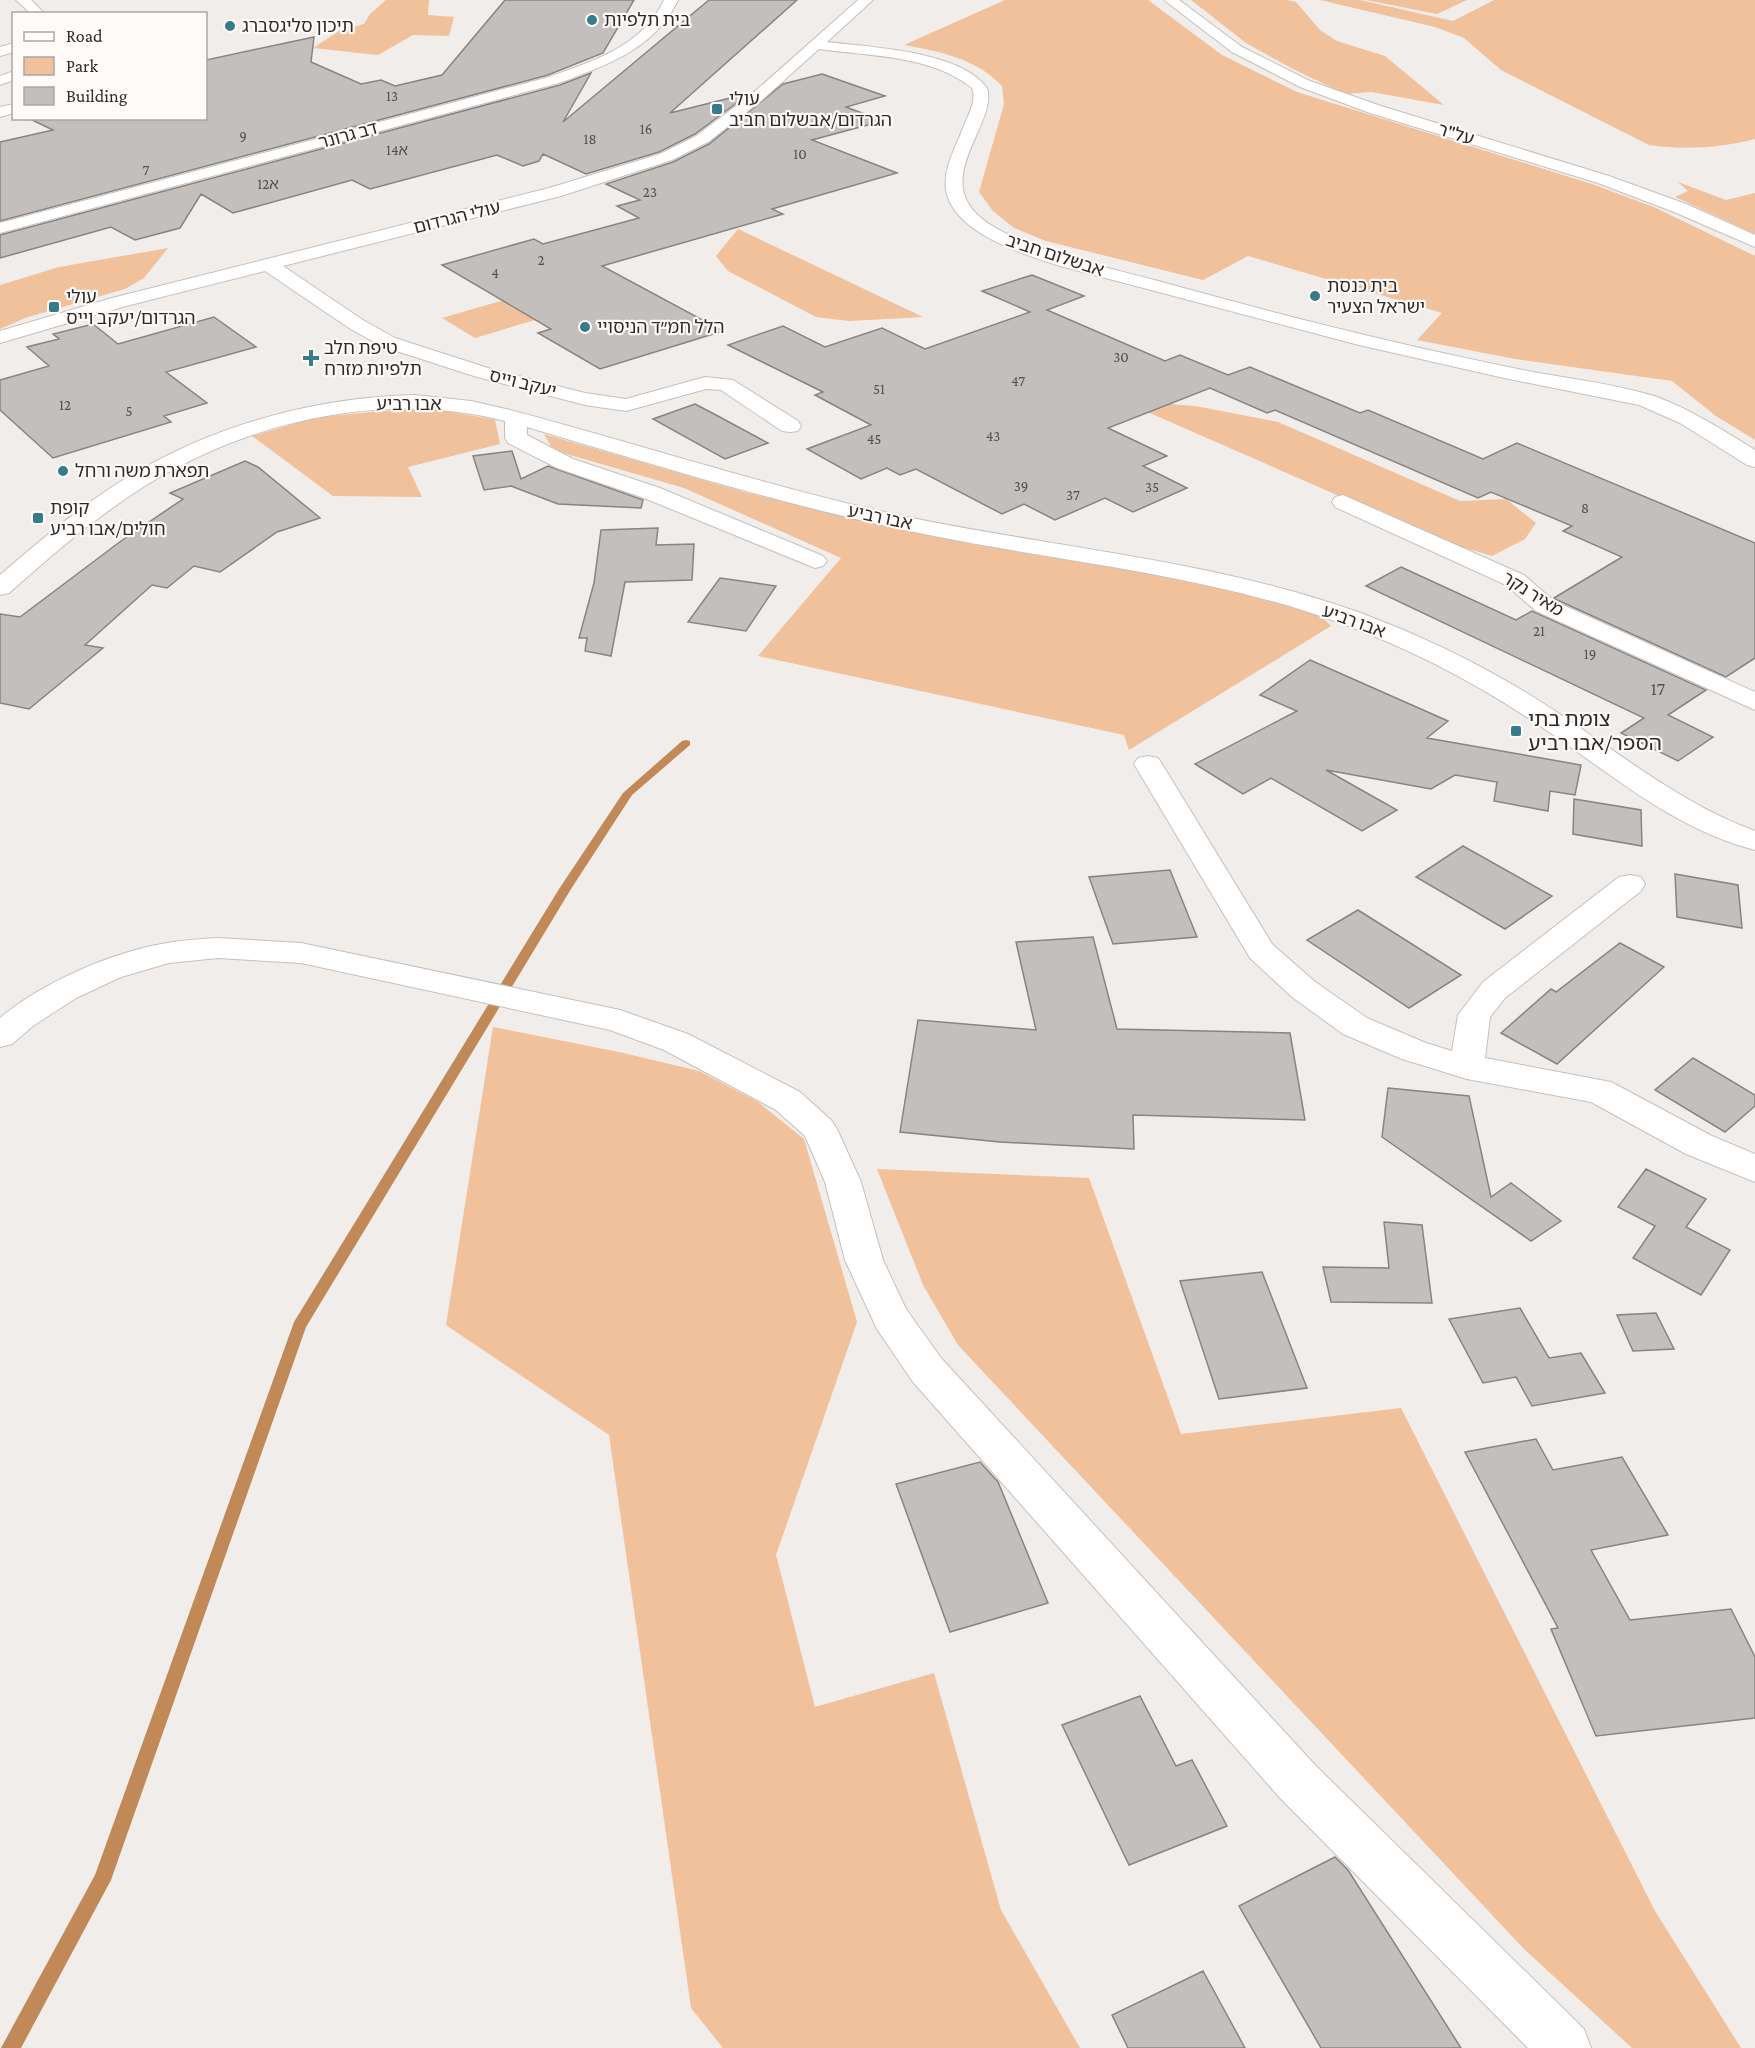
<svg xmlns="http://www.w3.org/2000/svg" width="1755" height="2048" font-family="'Crimson Pro','Noto Sans Hebrew',serif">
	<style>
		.green { fill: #f0c19a }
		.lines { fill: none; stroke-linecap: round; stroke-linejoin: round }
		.stream { fill: #c18958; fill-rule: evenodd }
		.building { fill: #c3bfbd; stroke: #878481; stroke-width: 1.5 }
		.minor-casing { stroke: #c4c0be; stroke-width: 2 }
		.minor { fill: #fff; fill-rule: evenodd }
		.poi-dot { fill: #377c89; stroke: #fefaf8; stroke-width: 2 }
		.labels { text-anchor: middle; stroke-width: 4.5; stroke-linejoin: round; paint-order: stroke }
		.far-number-label { font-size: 15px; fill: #52504f }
		.far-poi-label { font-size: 18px; fill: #2c2b2a; stroke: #fefaf8; text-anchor: start }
		.far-street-label { font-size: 18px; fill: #2c2b2a; stroke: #fefaf8 }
		.number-label { font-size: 18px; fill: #52504f }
		.poi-label { font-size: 21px; fill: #2c2b2a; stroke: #fefaf8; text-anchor: start }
	</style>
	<rect width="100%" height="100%" fill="#f0edea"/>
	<path class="green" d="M386 0H429L428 15 454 17 449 36 413 35 378 55 313 48 339 31 364 24 370 14Z
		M1005 0H1148L1222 55 1297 92 1595 185 1656 208 1755 256V440L1716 416 1672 381 1515 359 1417 340 1442 313 1248 256 1203 280 1046 241 1014 228 993 211 979 192 1004 104 1002 86C977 59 939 51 904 45Z
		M1191 0H1287L1296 2 1320 30 1337 41 1385 56 1444 105 1371 92 1345 94 1291 68 1246 43Z
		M1320 0H1360L1453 21 1494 0H1755V139C1720 148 1685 150 1649 145L1501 70 1464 38 1435 27Z
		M1366 0H1467L1437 14Z
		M1678 182 1726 200 1755 193V234L1675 197 1688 191Z
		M738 229 923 317 849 321 816 317 728 271 716 256Z
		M168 248 144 278 125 289 25 318 0 329V285L59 267Z
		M531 292 565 311 475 338 442 318Z
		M1120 400 1195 406 1278 422 1460 501 1506 499 1536 523 1525 539 1492 556 1442 541Z
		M427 407 495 420 500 444 408 467 422 497 333 496 252 436 317 417Z
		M544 434 744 492 897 528 1218 587 1321 616 1331 626 1129 750 1124 735 758 656 841 558 684 488 553 450Z
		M493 1027 619 1052 699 1071 758 1102 804 1139 857 1322 776 1555 815 1707 934 1673 1001 1910 1080 2048H723L691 2008 609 1435 446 1325Z
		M877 1169 1089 1178 1181 1434 1401 1408 1655 1911 1741 2048H1632L1524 1949 958 1345 923 1285Z"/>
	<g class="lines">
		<path class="stream" d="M686 740 690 741V745L632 795 571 889 306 1327 111 1880 21 2048H1L95 1875 294 1322 559 889 623 793 682 741Z"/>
	</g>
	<path class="building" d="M505 0H634L603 53 548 75 0 221V142L53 130 28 118H206V60L314 37 311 62 361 84 381 80 395 86 442 75Z
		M709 0H797L670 113 750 93 695 134 659 152 586 174 543 154 539 161 523 166 497 155 370 189 352 180 233 213 201 194 180 228 135 240 111 227 0 258V235L560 85 591 73 563 122Z
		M822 74 885 96 846 107 883 121 812 140 897 173 772 209 783 214 602 266 723 331 600 369 538 333 551 329 442 265 534 239 543 244 639 218 617 206 640 200 606 184 673 162 709 144 783 84Z
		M1032 275 1084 296 1047 310 1165 361 1180 355 1228 375 1250 367 1360 413 1368 410 1483 459 1517 443 1755 543V658L1726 677 1555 599 1554 598 1622 557 1563 531 1572 526 1491 492 1478 498 1275 410 1267 413 1210 388 1108 428 1167 456 1143 466 1187 488 1133 512 1105 498 1055 520 1024 504 1002 514 916 469 900 475 887 468 861 479 807 449 871 425 815 395 823 392 728 345 783 326 825 347 882 328 925 349 1030 312 982 291Z
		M214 317 256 347 166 372 207 403 164 416 171 422 53 458 0 410V380L49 366 27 347 59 339 53 334 93 324 118 344Z
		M695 404 716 415 768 443 725 459 653 419Z
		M512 451 521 479 548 466 643 500 641 508 558 504 511 486 484 490 473 456Z
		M245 461 258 467 320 518 277 532 220 572 194 566 167 588 152 585 85 645 103 648 29 709 0 703V614L20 617 121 541 183 499 170 493Z
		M658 528 656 545 694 544 692 580 625 582 611 656 585 651 587 638H579L594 583 601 530Z
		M1401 567 1516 620 1532 611 1706 690 1668 715 1713 737 1678 761 1621 733 1644 718 1366 586Z
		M720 578 776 586 746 631 688 622Z
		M1310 660 1448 721 1427 738 1581 765 1575 795 1550 791 1548 811 1494 801 1497 782 1455 775 1431 789 1326 770 1397 810 1362 831 1271 778 1243 794 1195 764 1297 711 1260 695Z
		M1574 799 1641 810 1642 846 1573 834Z
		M1463 846 1552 896 1505 929 1416 877Z
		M1170 870 1197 937 1113 944 1089 877Z
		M1675 874 1738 885 1742 928 1677 917Z
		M1358 910 1461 975 1409 1008 1307 940Z
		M1093 937 1117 1029 1290 1033 1305 1120 1133 1115 1134 1149 1000 1142 900 1132 918 1020 1036 1030 1016 942Z
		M1620 943 1664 967 1557 1064 1501 1033 1551 989 1556 992Z
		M1693 1058 1755 1095V1106L1725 1132 1655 1090Z
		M1388 1088 1469 1096 1491 1197 1511 1183 1561 1221 1531 1241 1382 1137Z
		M1646 1169 1706 1199 1686 1227 1730 1250 1701 1295 1633 1258 1655 1226 1618 1207Z
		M1384 1222 1422 1225 1432 1303 1331 1302 1323 1267 1389 1268Z
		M1262 1272 1307 1388 1219 1399 1180 1281Z
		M1520 1308 1549 1358 1581 1353 1605 1393 1532 1406 1516 1377 1483 1383 1449 1319Z
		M1656 1313 1674 1349 1633 1351 1617 1315Z
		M1536 1439 1553 1470 1622 1457 1668 1535 1591 1550 1630 1620 1731 1609 1755 1657V1718L1596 1736 1551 1629 1558 1628 1465 1452Z
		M980 1462 998 1482 1048 1603 950 1632 896 1484Z
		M1140 1696 1176 1766 1192 1760 1227 1826 1129 1865 1062 1725Z
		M1335 1857 1348 1870 1461 2048H1321L1239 1906Z
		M1203 1971 1245 2048H1128L1112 2015Z"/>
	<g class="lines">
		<defs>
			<path id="minor" d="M16 0H31L45 14H31Z
				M664 0H678C655 49 607 65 559 83L0 233V223L549 77C593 61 643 46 664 0Z
				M858 0H873L827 42C869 47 961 51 987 88 997 119 946 165 968 203 979 223 1010 236 1031 244 1075 262 1123 271 1169 284 1284 316 1400 345 1518 369 1562 378 1612 383 1654 396 1690 409 1723 430 1755 450V467L1747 465 1680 423 1639 405 1504 378 1359 345 1060 266C1025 255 953 233 946 190 943 168 956 147 963 128 968 115 977 101 972 88 932 55 868 56 819 49L762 100 708 142 672 160 561 196 283 266 363 320 395 338 491 369 585 393 626 399 705 377 733 380 798 421 801 426 798 431 790 432 782 431 721 390 706 389 626 411 585 405 477 377 381 346 349 328 265 271 126 306 0 343V331L112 298 549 188 660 154 696 136 752 94Z
				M1164 0H1179L1242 47 1310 81 1381 106 1609 176 1686 204 1755 235V247L1674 212 1598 183 1370 113 1300 87 1232 52Z
				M14 43V52L0 56V47Z
				M14 71V80L0 85V76Z
				M14 104V113L0 117V107Z
				M415 395 471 401 506 409C640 444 771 488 907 517 1057 548 1213 560 1358 612 1425 637 1489 668 1549 707 1617 751 1679 803 1755 831V850C1669 828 1601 765 1528 718 1469 679 1406 647 1340 623 1210 575 1069 563 934 536 796 509 662 467 527 427V435L573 459 660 488 823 556 827 561 823 566 815 568 644 498 557 468 508 443 505 438V421C386 390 252 420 148 484 98 515 53 554 9 593L0 595V575C43 538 86 501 135 473 218 424 318 397 415 395Z
				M1343 495 1524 575 1554 601 1755 692V710L1536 611 1506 585 1335 507 1332 502 1335 497Z
				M1148 756 1158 758 1162 764 1272 944 1314 981 1367 1018 1426 1043 1452 1051 1458 1015 1483 982 1619 877 1630 875 1641 877 1645 884 1641 891 1505 998 1490 1017 1485 1058 1611 1082 1712 1136 1755 1154V1182L1686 1154 1591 1102 1467 1079 1402 1059 1343 1034 1292 997 1250 958 1134 764 1138 758Z
				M218 938 301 943 620 1010 688 1034 800 1092 831 1120 837 1129 861 1182 883 1260 906 1309 941 1358 1315 1765 1584 2029 1591 2048H1528L1281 1799 913 1382 877 1329 845 1260 825 1182 805 1136 776 1110 664 1050 610 1030 301 963 218 958 169 963 121 977 76 998 33 1026 12 1044 0 1047V1018C43 982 112 952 167 943 184 940 201 939 218 938Z"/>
		</defs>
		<use href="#minor" class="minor-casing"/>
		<use href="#minor" class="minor"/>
	</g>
	<g class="poi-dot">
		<circle cx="592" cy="20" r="6"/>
		<circle cx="230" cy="26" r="6"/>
		<rect x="711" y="103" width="12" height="12" rx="3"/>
		<circle cx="1315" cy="296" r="6"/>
		<rect x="48" y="301" width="12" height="12" rx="3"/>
		<circle cx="585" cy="327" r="6"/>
		<path d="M308 349h6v6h6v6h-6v6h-6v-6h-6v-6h6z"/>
		<circle cx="63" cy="471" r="6"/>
		<rect x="32" y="512" width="12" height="12" rx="3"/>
		<rect x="1510" y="725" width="12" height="12" rx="3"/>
	</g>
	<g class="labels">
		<g class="far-number-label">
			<text x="392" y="101">13</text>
			<text x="646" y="134">16</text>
			<text x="243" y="141">9</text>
			<text x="590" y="144">18</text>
			<text x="397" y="155">14א</text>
			<text x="800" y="159">10</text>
			<text x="146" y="175">7</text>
			<text x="268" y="189">12א</text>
			<text x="650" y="197">23</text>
			<text x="541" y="265">2</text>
			<text x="495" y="278">4</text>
			<text x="1121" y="362">30</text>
			<text x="1018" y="386">47</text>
			<text x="879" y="394">51</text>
			<text x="65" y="410">12</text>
			<text x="129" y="416">5</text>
			<text x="993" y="441">43</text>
			<text x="874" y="444">45</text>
			<text x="1021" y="491">39</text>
			<text x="1152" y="492">35</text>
			<text x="1073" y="500">37</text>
			<text x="1585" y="513">8</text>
			<text x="1539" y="636">21</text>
			<text x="1590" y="659">19</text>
		</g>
		<g class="far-poi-label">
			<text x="604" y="26">בית תלפיות</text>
			<text x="242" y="32">תיכון סליגסברג</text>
			<text x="729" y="105">עולי<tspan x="729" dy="21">הגרדום/אבשלום חביב</tspan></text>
			<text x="1327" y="292">בית כנסת<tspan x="1327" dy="21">ישראל הצעיר</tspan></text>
			<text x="66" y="303">עולי<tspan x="66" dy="21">הגרדום/יעקב וייס</tspan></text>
			<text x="597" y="333">הלל חמ״ד הניסויי</text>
			<text x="324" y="354">טיפת חלב<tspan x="324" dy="21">תלפיות מזרח</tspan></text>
			<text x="75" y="477">תפארת משה ורחל</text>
			<text x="50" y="514">קופת<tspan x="50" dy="21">חולים/אבו רביע</tspan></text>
		</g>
		<g class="far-street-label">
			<text transform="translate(1456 134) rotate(17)" y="6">על"ר</text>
			<text transform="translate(348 135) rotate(-15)" y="6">דב גרונר</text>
			<text transform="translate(457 217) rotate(-14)" y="6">עולי הגרדום</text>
			<text transform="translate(1055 255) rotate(18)" y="6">אבשלום חביב</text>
			<text transform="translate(523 383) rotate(14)" y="6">יעקב וייס</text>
			<text x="409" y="410">אבו רביע</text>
			<text transform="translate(880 517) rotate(12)" y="6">אבו רביע</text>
			<text transform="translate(1533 594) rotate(32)" y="6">מאיר נקר</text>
			<text transform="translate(1354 621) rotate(20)" y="6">אבו רביע</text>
		</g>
		<g class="number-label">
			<text x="1658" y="695">17</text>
		</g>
		<g class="poi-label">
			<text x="1528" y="726">צומת בתי<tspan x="1528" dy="24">הספר/אבו רביע</tspan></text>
		</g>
	</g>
	<rect x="12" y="12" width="195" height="108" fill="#fefaf8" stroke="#aaa7a6" stroke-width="1.5"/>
	<rect x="24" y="32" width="30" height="9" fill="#ffffff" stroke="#aaa7a6" stroke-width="1.5"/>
	<text x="66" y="42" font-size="18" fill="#2c2b2a">Road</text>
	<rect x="24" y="57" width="30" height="18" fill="#f0c19a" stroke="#aaa7a6" stroke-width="1.5"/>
	<text x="66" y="72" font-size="18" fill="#2c2b2a">Park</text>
	<rect x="24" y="87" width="30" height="18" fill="#c3bfbd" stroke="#aaa7a6" stroke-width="1.5"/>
	<text x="66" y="102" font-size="18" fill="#2c2b2a">Building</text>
</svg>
